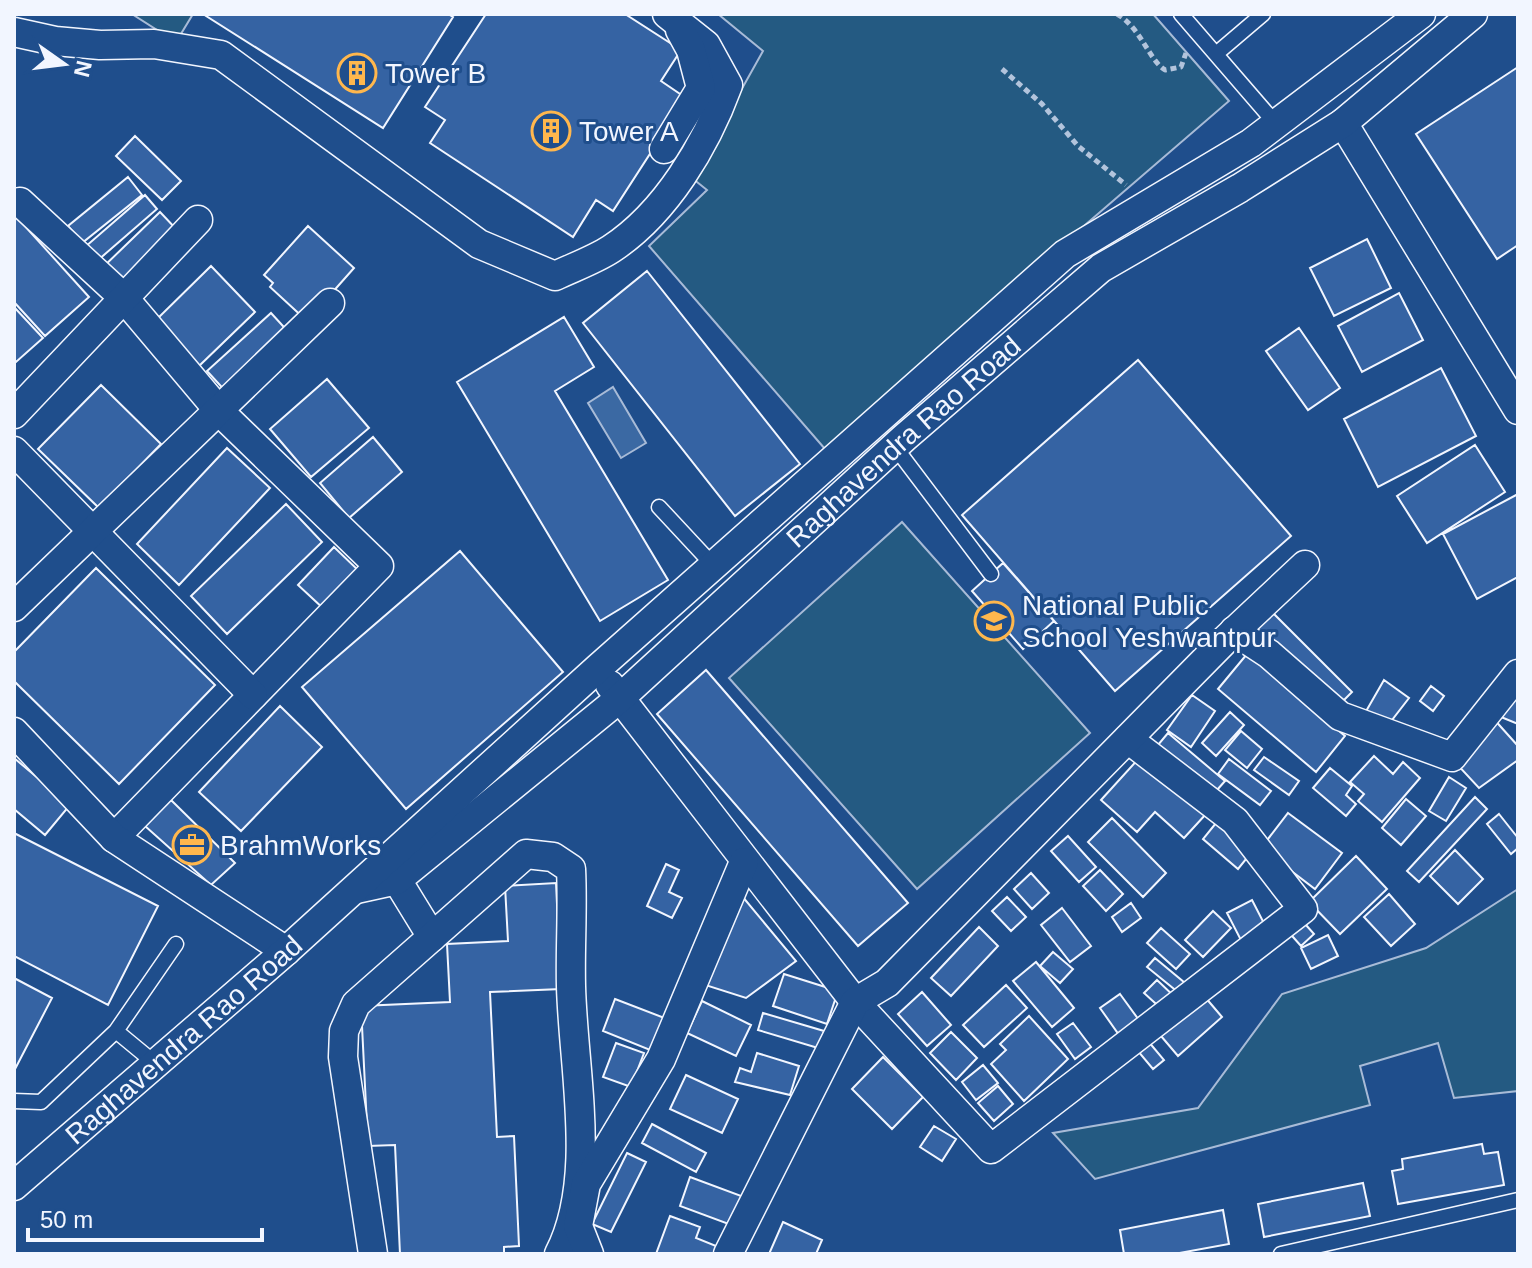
<svg xmlns="http://www.w3.org/2000/svg" width="1532" height="1268" font-family="Helvetica,sans-serif">
	<style>
		.green { fill: #245a82; stroke: #a8bbd7; stroke-width: 2 }
		.water { fill: #3b69a3; stroke: #a8bbd7; stroke-width: 2 }
		.building { fill: #3563a3; stroke: #f2f6ff; stroke-width: 2 }
		.lines { fill: none; stroke-linecap: round; stroke-linejoin: round }
		.service-casing { stroke: #f2f6ff; stroke-width: 17 }
		.minor-casing { stroke: #f2f6ff; stroke-width: 31 }
		.path { stroke: #b3c4dc; stroke-width: 5; stroke-dasharray: 6 4; stroke-linecap: butt }
		.service { stroke: #1f4e8c; stroke-width: 14 }
		.minor { stroke: #1f4e8c; stroke-width: 28 }
		.labels { text-anchor: middle; stroke-width: 6; stroke-linejoin: round; paint-order: stroke }
		.poi-label { font-size: 28px; fill: #f2f6ff; stroke: #1f4e8c; text-anchor: start }
		.street-label { font-size: 28px; fill: #f2f6ff; stroke: #1f4e8c }
	</style>
	<rect width="100%" height="100%" fill="#1f4e8c"/>
	<path class="green" d="M132 14H193L176 42Z
		M718 14H1153L1229 101 825 449 649 246 707 190 692 178 763 51Z
		M902 522 1090 733 917 889 729 678Z
		M1518 889V1091L1454 1098 1438 1043 1360 1066 1370 1105 1095 1179 1053 1133 1198 1108 1282 994 1426 948Z"/>
	<path class="water" d="M613 387 646 443 621 458 588 403Z"/>
	<path class="building" d="M203 14H448L453 17 383 128Z
		M486 14H625L681 50 661 81 686 98 613 211 596 200 573 237 430 143 445 120 425 107Z
		M1518 67V245L1497 259 1416 134Z
		M135 136 181 181 162 200 116 156Z
		M128 177 142 195 82 243 68 226Z
		M145 195 157 209 97 261 85 247Z
		M160 212 178 231 118 289 100 270Z
		M14 214 89 297 45 336 14 302Z
		M308 226 354 268 307 321 270 287 273 283 264 275Z
		M1367 239 1391 288 1334 316 1310 268Z
		M211 266 255 312 199 366 155 321Z
		M647 271 800 464 735 516 583 323Z
		M1399 293 1423 340 1362 372 1338 326Z
		M14 307 43 338 16 362 14 360Z
		M271 313 293 337 229 395 207 371Z
		M564 317 594 367 555 391 668 580 600 621 457 382Z
		M1299 328 1340 388 1308 410 1266 351Z
		M1138 360 1291 536 1115 691 962 515Z
		M1441 368 1476 436 1378 487 1344 419Z
		M327 379 369 428 311 477 270 429Z
		M101 385 161 444 99 508 38 449Z
		M373 437 402 472 349 518 320 483Z
		M1475 445 1505 492 1427 543 1397 496Z
		M227 448 270 488 179 585 137 544Z
		M1518 494V577L1477 599 1443 534Z
		M286 504 322 542 227 634 191 596Z
		M334 547 360 572 325 610 298 585Z
		M460 551 563 672 406 809 302 687Z
		M1003 563 1054 621 1023 649 972 591Z
		M96 568 215 685 119 784 14 681V652Z
		M1269 609 1352 692 1336 708 1252 626Z
		M1247 654 1345 736 1316 772 1218 689Z
		M706 670 908 903 858 946 657 714Z
		M1384 680 1409 698 1385 729 1365 713Z
		M1431 686 1444 696 1433 711 1420 701Z
		M1518 693V724L1501 717Z
		M1192 695 1215 711 1191 747 1167 730Z
		M280 706 322 747 241 831 199 792Z
		M1230 712 1244 725 1216 756 1202 743Z
		M1492 717 1518 746V760L1479 788 1454 761Z
		M1241 731 1262 749 1247 768 1225 750Z
		M1168 733 1225 781 1209 799 1152 752Z
		M1141 756 1206 814 1184 838 1155 812 1137 832 1101 800Z
		M1374 756 1393 774 1403 762 1420 778 1382 822 1358 801 1364 794 1350 782Z
		M1264 757 1299 781 1289 795 1254 770Z
		M14 758 70 805 45 835 14 809Z
		M1229 759 1271 791 1260 805 1218 774Z
		M1330 768 1352 786 1346 795 1356 804 1346 816 1313 788Z
		M1449 777 1466 788 1446 821 1429 811Z
		M1475 797 1487 809 1419 882 1407 871Z
		M1406 799 1426 816 1401 845 1382 828Z
		M171 800 235 863 211 885 145 826Z
		M1288 813 1342 853 1315 889 1261 848Z
		M1499 814 1518 838V848L1511 854 1487 824Z
		M1112 818 1166 873 1143 897 1088 842Z
		M1216 823 1251 853 1238 869 1203 839Z
		M14 833 158 906 108 1005 14 956Z
		M1068 836 1096 867 1079 882 1051 851Z
		M1455 850 1483 879 1458 904 1430 876Z
		M1356 856 1387 889 1340 934 1309 902Z
		M666 864 679 870 669 892 682 898 672 918 647 906Z
		M1100 870 1123 894 1106 911 1083 886Z
		M1031 873 1049 893 1032 909 1014 889Z
		M556 883 561 989 490 992 497 1137 514 1136 519 1246 504 1247V1254H400L395 1145 368 1146 361 1006 450 1002 447 944 508 941 505 886Z
		M1389 894 1415 924 1391 946 1364 917Z
		M742 896 796 961 746 998 702 984Z
		M1007 897 1026 917 1011 931 992 911Z
		M1252 900 1269 933 1244 946 1227 913Z
		M1131 903 1141 918 1122 932 1112 917Z
		M1062 908 1091 946 1070 962 1041 925Z
		M1213 911 1231 928 1203 957 1185 940Z
		M1298 916 1314 934 1301 946 1285 928Z
		M979 927 998 946 951 996 931 978Z
		M1161 928 1190 954 1176 969 1147 943Z
		M1328 935 1338 956 1311 969 1301 948Z
		M1053 952 1073 969 1060 983 1040 966Z
		M1155 958 1191 988 1184 997 1147 967Z
		M1036 962 1074 1008 1052 1027 1013 981Z
		M784 974 838 991 827 1024 773 1006Z
		M14 978 52 998 14 1071Z
		M1157 980 1177 999 1165 1012 1144 993Z
		M1006 985 1027 1008 984 1047 963 1025Z
		M922 992 951 1025 927 1046 898 1014Z
		M1120 994 1144 1027 1124 1042 1100 1008Z
		M1205 997 1222 1017 1178 1056 1161 1036Z
		M615 999 667 1019 655 1052 603 1031Z
		M702 1001 751 1025 736 1056 687 1033Z
		M763 1013 824 1031 818 1048 758 1030Z
		M1029 1016 1068 1059 1024 1101 991 1064 1006 1050 1000 1044Z
		M1073 1023 1091 1047 1075 1059 1057 1034Z
		M951 1032 977 1058 956 1080 930 1053Z
		M1148 1041 1164 1060 1153 1069 1137 1050Z
		M616 1043 644 1053 631 1087 603 1077Z
		M757 1053 799 1066 790 1095 735 1082 740 1068 751 1072Z
		M883 1057 923 1097 892 1129 852 1089Z
		M983 1065 998 1083 976 1100 962 1082Z
		M686 1075 738 1099 722 1133 670 1109Z
		M998 1086 1013 1104 994 1121 978 1103Z
		M652 1124 706 1153 696 1172 642 1143Z
		M934 1126 956 1139 942 1161 920 1147Z
		M1482 1144 1484 1154 1498 1152 1504 1185 1398 1204 1392 1171 1403 1169 1402 1159Z
		M627 1153 646 1162 611 1232 592 1224Z
		M690 1177 744 1197 734 1226 680 1206Z
		M1363 1183 1370 1216 1264 1237 1258 1204Z
		M1223 1210 1229 1244 1174 1254H1124L1120 1230Z
		M670 1216 700 1227 696 1238 721 1248 718 1254H656Z
		M783 1222 822 1240 816 1254H769Z"/>
	<g class="lines">
		<defs>
			<path id="service" d="M1181 14 1276 124
				M1216 54 1263 14
				M895 447 991 574
				M659 507 713 565
				M116 1031 176 944
				M14 1101 41 1102 116 1031 156 1064
				M1281 1254 1518 1200"/>
			<g id="minor">
				<path d="M14 32 55 41 100 45 154 44 221 55 479 244 555 276C574 267 594 260 611 249 666 213 706 145 728 85L706 45 667 14"/>
				<path d="M1343 123 1518 410"/>
				<path d="M664 149 701 88 691 50 680 30"/>
				<path d="M20 202 124 298 220 412 379 566 114 838"/>
				<path d="M14 414 198 220"/>
				<path d="M14 451 253 695"/>
				<path d="M14 607 330 303"/>
				<path d="M1234 631 1269 654 1340 716 1452 757 1518 674"/>
				<path d="M610 685 855 1002 991 1149 1303 909 1235 821 1128 739"/>
				<path d="M14 732 114 838 286 951"/>
				<path d="M397 880 432 937"/>
				<path id="s1" d="M356 889 397 880 619 699 904 438 1101 268 1240 188 1343 123 1473 14"/>
				<path id="s2" d="M14 1186 286 951 598 668 1065 254 1251 143 1421 14"/>
				<path d="M373 1254 343 1057 344 1031 356 1004 526 854 553 857 571 869C573 908 570 947 571 986 573 1069 598 1179 559 1254"/>
				<path d="M589 1254 578 1226 586 1184 661 1059 744 862"/>
				<path d="M728 1254 855 1002 887 983 1225 640 1305 565"/>
			</g>
		</defs>
		<use href="#service" class="service-casing"/>
		<use href="#minor" class="minor-casing"/>
		<path class="path" d="M1117 14C1141 28 1149 60 1165 70L1181 67 1186 53
			M1002 69 1042 104 1078 146 1126 185"/>
		<use href="#service" class="service"/>
		<use href="#minor" class="minor"/>
	</g>
	<defs>
		<symbol id="building-ring" viewBox="-11 -11 22 22"><circle r="9.5" fill="#1f4e8c" stroke="#ffb74d" stroke-width="1.5"/><path d="M-4-6H4V6H1V3H-1V6H-4ZM-2.5-4.3h1.7v1.8h-1.7ZM.8-4.3h1.7v1.8H.8ZM-2.5-1h1.7V.8h-1.7ZM.8-1h1.7V.8H.8Z" fill="#ffb74d"/></symbol>
		<symbol id="school-ring" viewBox="-11 -11 22 22"><circle r="9.5" fill="#1f4e8c" stroke="#ffb74d" stroke-width="1.5"/><path d="M0-5L7-2L0 1L-7-2ZM-4 1L0 2.5L4 1V4Q0 6-4 4Z" fill="#ffb74d"/></symbol>
		<symbol id="office-ring" viewBox="-11 -11 22 22"><circle r="9.5" fill="#1f4e8c" stroke="#ffb74d" stroke-width="1.5"/><path d="M-6-3h4V-5.5h4V-3h4V5H-6ZM-1-4.5V-3h2v-1.5ZM-6 0V1H6V0Z" fill="#ffb74d"/></symbol>
	</defs>
	<g fill-rule="evenodd">
		<use href="#building-ring" x="335" y="51" width="44" height="44"/>
		<use href="#building-ring" x="529" y="109" width="44" height="44"/>
		<use href="#school-ring" x="972" y="599" width="44" height="44"/>
		<use href="#office-ring" x="170" y="823" width="44" height="44"/>
	</g>
	<g class="labels">
		<g class="poi-label">
			<text x="385" y="83">Tower B</text>
			<text x="579" y="141">Tower A</text>
			<text x="1022" y="615">National Public<tspan x="1022" dy="32">School Yeshwantpur</tspan></text>
			<text x="220" y="855">BrahmWorks</text>
		</g>
		<g class="street-label">
			<text dy="10" stroke="none"><textPath href="#s1" startOffset="712">Raghavendra Rao Road</textPath></text>
			<text dy="10" stroke="none"><textPath href="#s2" startOffset="224">Raghavendra Rao Road</textPath></text>
		</g>
	</g>
	<rect width="1532" height="1268" fill="none" stroke="#f2f6ff" stroke-width="32"/>
	<g transform="translate(64 64) rotate(104)" stroke="#1f4e8c" stroke-width="6" paint-order="stroke">
	<path d="M0-6L14 30L0 20L-14 30Z" fill="#f2f6ff"/>
	<text y="-12" font-size="22" font-weight="bold" text-anchor="middle" fill="#f2f6ff">N</text>
	</g>
	<path d="M28 1228v12h234v-12" fill="none" stroke="#f2f6ff" stroke-width="4"/>
	<text x="40" y="1228" font-size="24" fill="#f2f6ff" stroke="#1f4e8c" stroke-width="6" paint-order="stroke">50 m</text>
</svg>
